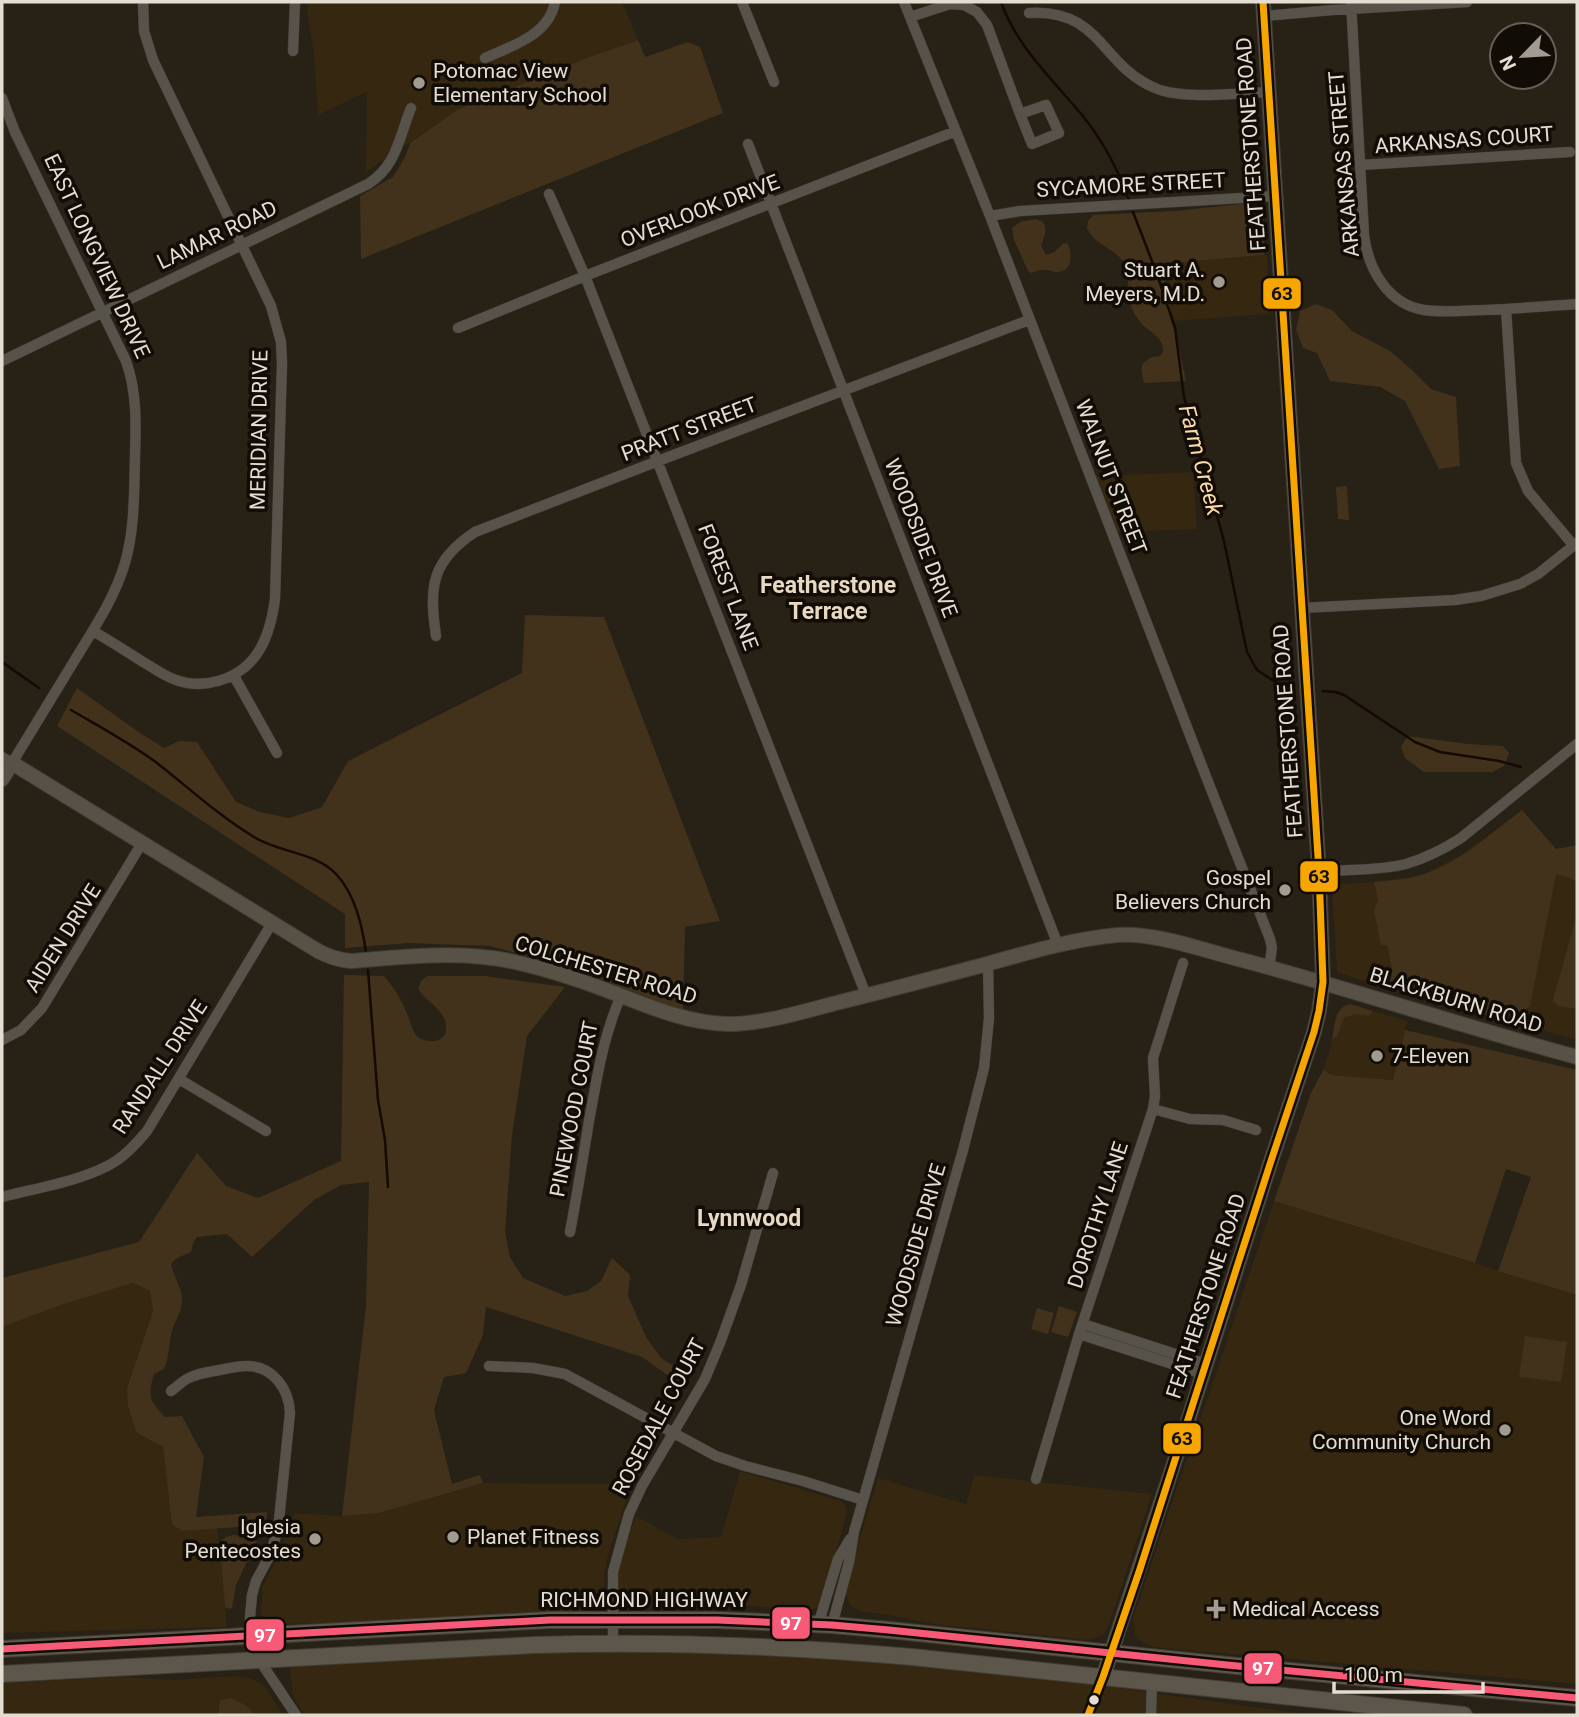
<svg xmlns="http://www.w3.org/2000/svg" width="1579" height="1717" font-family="Roboto,sans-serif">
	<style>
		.built { fill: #352710 }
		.green { fill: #42321b }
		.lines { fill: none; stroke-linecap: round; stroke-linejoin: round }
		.stream { stroke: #150a02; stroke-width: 2.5 }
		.street-casing { stroke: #423d35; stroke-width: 11 }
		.secondary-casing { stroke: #423d35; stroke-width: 16 }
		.primary-casing { stroke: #423d35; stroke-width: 18 }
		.street { stroke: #57524a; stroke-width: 10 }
		.secondary { stroke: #575146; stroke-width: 14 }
		.primary { stroke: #5d574b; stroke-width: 16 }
		.bus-1-casing { stroke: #120c06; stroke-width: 12 }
		.bus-2-casing { stroke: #120c06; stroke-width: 12 }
		.bus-1 { stroke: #f75a77; stroke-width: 7 }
		.bus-2 { stroke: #f7a600; stroke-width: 7 }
		.poi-dot { fill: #a29b90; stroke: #120c06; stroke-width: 2.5 }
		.bus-dot { fill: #e4ddd2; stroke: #120c06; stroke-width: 2.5 }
		.labels { text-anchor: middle; stroke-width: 7; stroke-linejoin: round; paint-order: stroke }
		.poi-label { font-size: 21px; fill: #e4ddd2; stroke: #120c06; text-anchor: start }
		.street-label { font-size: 21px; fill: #e4ddd2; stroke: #120c06 }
		.water-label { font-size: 23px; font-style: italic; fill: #fcdaa8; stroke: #120c06 }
		.neighbourhood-label { font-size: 23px; font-weight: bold; fill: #e8d9c2; stroke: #120c06 }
		.line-badge { stroke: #120c06; stroke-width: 2.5 }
		.badge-label { font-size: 19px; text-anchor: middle; font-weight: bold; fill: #fff }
		.pale-badge-label { font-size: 19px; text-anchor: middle; font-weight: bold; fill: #111 }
	</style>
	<rect width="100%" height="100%" fill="#272116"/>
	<path class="built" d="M308 2H622L638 40 589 57 457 110 366 172 367 92 318 115 314 55 307 12Z
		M1267 255 1269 314 1174 321 1161 264Z
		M1193 472 1197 529 1117 532 1095 476Z
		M1522 810 1556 849 1577 845V1040L1489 1016 1392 986 1391 990 1337 972 1332 888 1334 886 1337 884 1374 882 1423 875 1463 854Z
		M1350 1004 1407 1021 1393 1080 1332 1075 1323 1070 1329 1052 1338 1012 1344 1006Z
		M1274 1201 1577 1295V1684L1152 1647 1142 1642 1135 1635 1133 1618Z
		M133 1283 150 1291 153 1311 127 1388 137 1433 163 1447 172 1525 182 1531 217 1528 220 1547 227 1627 2 1633V1327L61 1305Z
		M740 1471 841 1501 846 1506 847 1513 821 1604 815 1609 805 1610 707 1603 628 1606 622 1604 619 1599 617 1570 622 1551 636 1516 677 1539 721 1537Z
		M974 1475 1152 1494 1109 1625 1106 1632 1102 1635 1089 1640 933 1624 890 1615 863 1612 855 1609 850 1604 845 1592 846 1583 878 1478 966 1504Z
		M483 1483 622 1484 630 1489 608 1555 605 1572 603 1609 492 1621 265 1624 261 1619 262 1588 280 1552 294 1513 342 1516 379 1513Z
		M720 1643 1076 1682 1311 1715H304L293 1696 289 1663 318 1665 638 1645Z
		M232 1676 250 1678 264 1685 283 1715H2V1683L122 1677 170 1680Z"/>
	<path class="green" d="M638 40 645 57 688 42 700 47 723 113 361 259 360 196 393 177 404 159 411 142 457 110 589 57Z
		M1242 204H1259L1264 207V255L1161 264 1186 381 1144 383 1141 370 1143 363 1152 357 1160 356 1163 352C1164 337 1150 333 1141 323 1138 319 1134 314 1132 309 1125 296 1132 273 1123 261 1112 247 1095 245 1087 228L1088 221 1093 215 1175 211Z
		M1035 219 1042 221C1049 229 1044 237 1041 246L1046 255 1054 252 1064 243 1068 244C1072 253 1073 270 1059 272 1053 273 1049 269 1043 270 1039 270 1035 272 1031 273L1028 271 1014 240 1012 228 1020 222Z
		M1316 304 1332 310 1352 331 1390 351 1412 370 1431 389 1456 397 1460 466 1439 469 1405 401 1380 387 1330 381 1317 353 1303 348 1296 330 1300 311Z
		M1347 486 1349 520 1338 519 1336 487Z
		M525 615 604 617 720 921 685 927 683 1011 567 966 490 946 408 943 345 948V914L57 726 77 688 140 733 164 748 179 741 197 742 236 802 260 812 289 818 322 807 348 761 522 673Z
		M1408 736 1468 744 1503 746 1509 753 1504 766 1492 772H1424L1405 758 1401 746Z
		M1522 810 1556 849 1577 845V882L1568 877 1556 875 1530 1006 1510 1018 1489 1016 1391 986 1392 968 1387 945 1381 946 1374 910 1378 900 1374 882C1391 880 1409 880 1424 874 1461 862 1491 833 1522 810Z
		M1577 914V1009L1558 1006 1553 1000Z
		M344 975 384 976C393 986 400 997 405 1009 409 1017 411 1028 416 1035 424 1044 446 1044 446 1029 447 1010 427 1003 418 989L421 981 427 976H485L565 987 527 1036 512 1135 505 1232 510 1257 523 1278 565 1296 587 1291 601 1281 612 1258 630 1275 628 1296 646 1337 661 1358 686 1374 677 1382 642 1357 486 1307 483 1335 466 1373 444 1377 434 1410 452 1484 480 1475 483 1483 379 1513 342 1516 366 1305 369 1182 341 1185 314 1200 252 1257 227 1234 197 1237 193 1243 191 1252C186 1255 175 1257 172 1263 169 1268 183 1289 182 1300 182 1312 175 1320 172 1331 169 1344 169 1357 164 1369L154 1374C147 1397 150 1401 165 1417L182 1416 204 1457 196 1517 267 1512 266 1525 182 1531 172 1525 163 1447 137 1433 128 1406 127 1388 153 1311 150 1291 133 1283 61 1305 2 1327V1278L139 1242 197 1153 226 1186 258 1198 341 1161Z
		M1350 1004 1373 1011 1369 1016 1355 1014 1344 1018 1337 1036 1332 1039C1335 1025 1334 1008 1350 1004Z
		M1405 1030 1577 1070V1295L1498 1271 1531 1177 1506 1169 1475 1263 1274 1201 1311 1093 1323 1070 1332 1075 1393 1080Z
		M1059 1306 1077 1312 1068 1337 1051 1332Z
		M1037 1308 1054 1313 1048 1334 1031 1329Z
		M1525 1336 1567 1342 1561 1382 1519 1377Z
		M233 1535 250 1537 257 1541 236 1585 232 1608 229 1609 225 1607 220 1547 221 1541 226 1537Z
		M231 1698 247 1706 255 1715H218L220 1700Z"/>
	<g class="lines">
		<path class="stream" d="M1001 2C1017 47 1052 79 1082 115 1103 141 1118 169 1129 200
			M1133 212 1157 274 1175 328 1184 397 1224 541 1247 652 1257 670 1277 683 1292 689
			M2 662 39 688
			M1323 691 1336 692 1344 695 1415 742 1440 752 1499 761 1521 767
			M71 710C100 727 130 743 157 763 189 788 219 816 254 837 280 853 315 852 336 874 355 894 362 925 366 952
			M368 970 378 1100 385 1140 388 1187"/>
		<defs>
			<path id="street" d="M742 2 774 82
				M904 2 990 216 1205 774 1270 939 1272 948 1269 968
				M1351 2 1364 235C1368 268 1387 304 1424 310 1444 313 1465 310 1484 310 1515 309 1546 306 1577 304
				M1029 13C1102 9 1100 65 1155 88 1182 100 1238 93 1268 92
				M1264 16 1333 10 1467 2
				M910 17 950 4 964 5 977 12 987 25 1020 114
				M293 51 295 2
				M485 58C512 46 549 35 555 2
				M2 98 15 132 126 361C137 392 136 423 135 456 134 492 135 528 125 563 115 597 95 627 76 658 55 693 33 728 12 763L2 757
				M1046 105 1059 133 1032 144 1020 114Z
				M748 144 1058 945
				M1361 165 1570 152
				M549 194 585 276 866 995
				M990 216 1020 211 1275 196
				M1506 309 1516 463 1528 491 1574 546
				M458 328 585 276 956 131
				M2 361 368 184C397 166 399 137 411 108
				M1302 608 1455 600 1481 596 1520 584 1538 574 1577 543
				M93 631C110 641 126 651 143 662 154 668 164 676 176 680 190 685 204 685 218 681 258 670 270 636 275 599L282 363 281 342 271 306 153 60 144 31 143 2
				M436 636C429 587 431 561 475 532L658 461 1029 320
				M234 676 277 753
				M1319 872C1347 869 1379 871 1406 864 1426 858 1444 849 1461 838L1577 744
				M2 1040 21 1030 42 1008 142 843
				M179 1079 266 1131
				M1153 1109 1190 1119 1223 1120 1256 1130
				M2 1197C36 1188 87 1180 116 1161 128 1153 137 1143 147 1131L272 923
				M570 1232C577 1195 583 1158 589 1121 597 1078 603 1036 621 996
				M1083 1324 1206 1364
				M1079 1334 1203 1374
				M489 1366 533 1368 565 1374 716 1456 745 1466 803 1481 863 1500
				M171 1391C177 1387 182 1381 189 1378 198 1373 210 1372 220 1370 229 1368 238 1366 247 1366 273 1366 289 1389 290 1413L279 1520 276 1536 269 1557 256 1581 252 1595 250 1617 251 1636 260 1661 296 1715
				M1036 1479 1079 1334 1153 1109 1155 1096 1153 1058 1183 963
				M818 1625 838 1559 850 1539
				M832 1625 849 1562 854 1532 963 1150 984 1068 989 1018 988 963
				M613 1642V1572L629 1514 642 1486 705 1379 720 1343 741 1285 773 1173
				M1088 1715 1103 1677
				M1151 1715 1152 1682"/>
			<path id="secondary" d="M2 779 12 763 318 951C329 957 339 960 351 961 406 957 461 950 515 962 546 969 577 979 606 990 646 1005 684 1023 728 1024 764 1024 805 1011 840 1002 889 990 938 977 987 964 1030 952 1073 939 1118 935 1155 932 1205 951 1242 960 1354 990 1465 1027 1577 1057
				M1103 1677 1184 1433 1270 1164 1314 1032 1319 1011 1323 982 1319 872 1263 2"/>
			<path id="primary" d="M2 1649 550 1620H717L832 1625 889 1630 1227 1665 1577 1698
				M2 1674 534 1645C660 1641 786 1646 912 1657L1464 1715"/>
		</defs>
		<use href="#street" class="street-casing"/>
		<use href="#secondary" class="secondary-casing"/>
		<use href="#primary" class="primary-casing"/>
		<use href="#street" class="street"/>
		<use href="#secondary" class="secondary"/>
		<use href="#primary" class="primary"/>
		<defs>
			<path id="bus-1" d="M2 1649 550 1620H717L832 1625 889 1630 1227 1665 1577 1698"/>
			<path id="bus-2" d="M1088 1715 1103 1677 1139 1572 1270 1164 1314 1032 1319 1011 1323 982 1319 872 1263 2"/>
		</defs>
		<use href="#bus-1" class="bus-1-casing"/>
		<use href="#bus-2" class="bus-2-casing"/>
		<use href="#bus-1" class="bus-1"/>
		<use href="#bus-2" class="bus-2"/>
	</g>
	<g class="poi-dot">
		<circle cx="419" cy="83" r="7"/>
		<circle cx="1219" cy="282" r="7"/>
		<circle cx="1285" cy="890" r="7"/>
		<circle cx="1377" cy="1056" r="7"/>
		<circle cx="1505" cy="1430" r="7"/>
		<circle cx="453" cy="1537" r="7"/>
		<circle cx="315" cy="1539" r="7"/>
		<path d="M1212.5 1598.5h7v7h7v7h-7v7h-7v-7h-7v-7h7z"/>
	</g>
	<circle class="bus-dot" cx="1094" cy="1700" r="6"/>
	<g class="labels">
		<g class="poi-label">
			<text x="433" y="78">Potomac View<tspan x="433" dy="24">Elementary School</tspan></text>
			<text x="1205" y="277" text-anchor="end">Stuart A.<tspan x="1205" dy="24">Meyers, M.D.</tspan></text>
			<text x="1271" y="885" text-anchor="end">Gospel<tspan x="1271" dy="24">Believers Church</tspan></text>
			<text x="1391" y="1063">7-Eleven</text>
			<text x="1491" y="1425" text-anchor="end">One Word<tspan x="1491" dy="24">Community Church</tspan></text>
			<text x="301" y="1534" text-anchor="end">Iglesia<tspan x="301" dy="24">Pentecostes</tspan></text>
			<text x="467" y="1544">Planet Fitness</text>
			<text x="1232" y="1616">Medical Access</text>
		</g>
		<g class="street-label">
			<text transform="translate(1464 140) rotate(-4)" y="7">ARKANSAS COURT</text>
			<text transform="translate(1251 144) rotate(-94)" y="7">FEATHERSTONE ROAD</text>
			<text transform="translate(1344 164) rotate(-95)" y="7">ARKANSAS STREET</text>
			<text transform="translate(1131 185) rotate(-3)" y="7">SYCAMORE STREET</text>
			<text transform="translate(700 211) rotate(-21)" y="7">OVERLOOK DRIVE</text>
			<text transform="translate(217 235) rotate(-26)" y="7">LAMAR ROAD</text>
			<text transform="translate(97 256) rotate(65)" y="7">EAST LONGVIEW DRIVE</text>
			<text transform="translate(689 429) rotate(-21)" y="7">PRATT STREET</text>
			<text transform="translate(259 430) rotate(-89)" y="7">MERIDIAN DRIVE</text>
			<text transform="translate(1111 477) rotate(69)" y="7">WALNUT STREET</text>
			<text transform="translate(921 538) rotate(69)" y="7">WOODSIDE DRIVE</text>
			<text transform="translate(728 587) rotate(69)" y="7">FOREST LANE</text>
			<text transform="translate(1288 731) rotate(-94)" y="7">FEATHERSTONE ROAD</text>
			<text transform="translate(63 938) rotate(-58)" y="7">AIDEN DRIVE</text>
			<text transform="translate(606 970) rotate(17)" y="7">COLCHESTER ROAD</text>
			<text transform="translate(1456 1000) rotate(17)" y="7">BLACKBURN ROAD</text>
			<text transform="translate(160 1067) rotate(-57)" y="7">RANDALL DRIVE</text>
			<text transform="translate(574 1109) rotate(-79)" y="7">PINEWOOD COURT</text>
			<text transform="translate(1098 1215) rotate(-72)" y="7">DOROTHY LANE</text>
			<text transform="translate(916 1245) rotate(-74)" y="7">WOODSIDE DRIVE</text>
			<text transform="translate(1206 1296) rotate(-72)" y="7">FEATHERSTONE ROAD</text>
			<text transform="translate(659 1417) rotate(-62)" y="7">ROSEDALE COURT</text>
			<text x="644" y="1607">RICHMOND HIGHWAY</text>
		</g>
		<g class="water-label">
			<text transform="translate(1201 460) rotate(75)" y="8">Farm Creek</text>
		</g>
		<g class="neighbourhood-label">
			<text x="828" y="593">Featherstone<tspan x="828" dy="26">Terrace</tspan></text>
			<text x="749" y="1226">Lynnwood</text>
		</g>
	</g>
	<g class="line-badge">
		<rect x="1262" y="277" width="40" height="33" rx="7" fill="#f7a600"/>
		<rect x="1299" y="860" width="40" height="33" rx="7" fill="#f7a600"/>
		<rect x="1162" y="1422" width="40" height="33" rx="7" fill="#f7a600"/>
		<rect x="771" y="1606" width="40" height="34" rx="7" fill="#f75a77"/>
		<rect x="245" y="1618" width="40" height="34" rx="7" fill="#f75a77"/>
		<rect x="1243" y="1652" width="40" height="33" rx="7" fill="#f75a77"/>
	</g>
	<g class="badge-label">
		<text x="791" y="1630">97</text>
		<text x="265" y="1642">97</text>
		<text x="1263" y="1675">97</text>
	</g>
	<g class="pale-badge-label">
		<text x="1282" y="300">63</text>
		<text x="1319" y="883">63</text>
		<text x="1182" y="1445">63</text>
	</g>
	<rect width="1579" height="1717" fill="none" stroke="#e4ddd2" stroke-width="7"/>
	<g transform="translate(1523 56) rotate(245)"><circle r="33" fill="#120c06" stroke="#666058" stroke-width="2"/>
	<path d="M0-5L12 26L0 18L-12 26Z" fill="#a29b90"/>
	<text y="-10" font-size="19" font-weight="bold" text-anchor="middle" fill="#e4ddd2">N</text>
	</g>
	<path d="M1334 1682v10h149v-10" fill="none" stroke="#e4ddd2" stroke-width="3.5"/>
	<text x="1344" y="1682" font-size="21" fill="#e4ddd2" stroke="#120c06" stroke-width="5" paint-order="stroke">100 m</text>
</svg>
